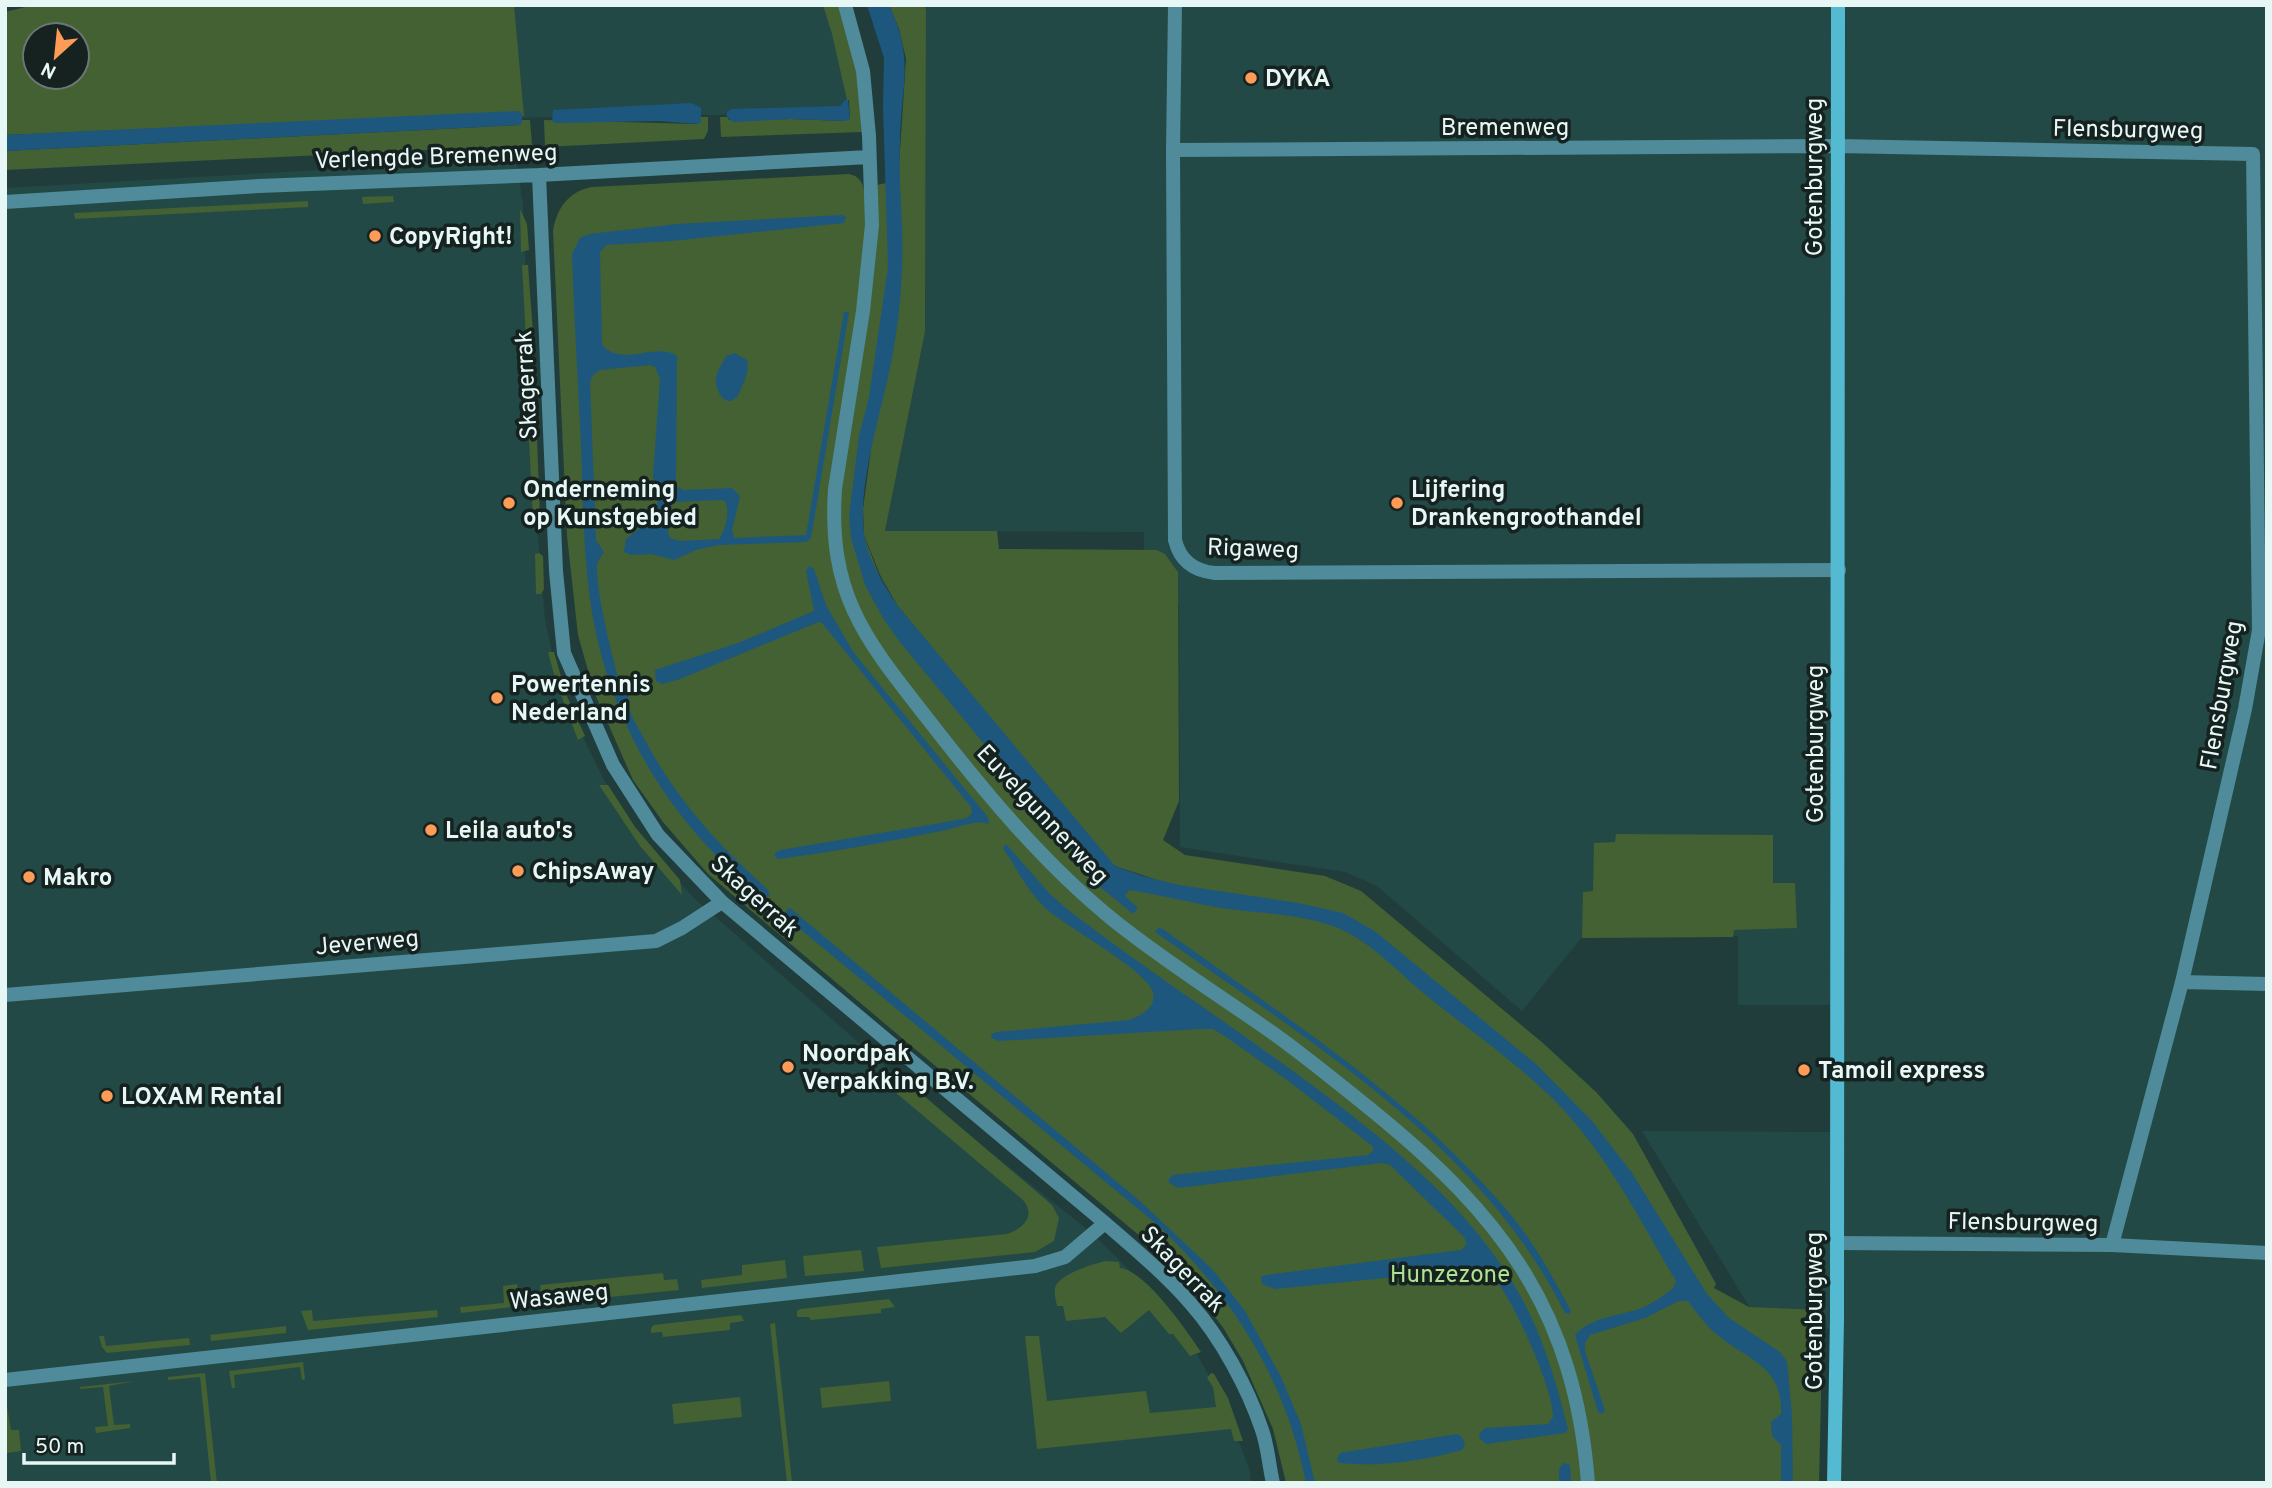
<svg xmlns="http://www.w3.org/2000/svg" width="2272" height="1488" font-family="Overpass,sans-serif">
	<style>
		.built { fill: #224946 }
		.green { fill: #436132; fill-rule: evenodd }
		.water { fill: #1d577e; fill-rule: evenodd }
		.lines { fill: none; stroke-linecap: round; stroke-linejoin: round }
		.street { stroke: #4f8b9a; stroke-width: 14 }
		.secondary { stroke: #54bad2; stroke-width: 14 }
		.poi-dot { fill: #fd9c56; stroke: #152220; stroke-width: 2.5 }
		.labels { text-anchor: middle; stroke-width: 7; stroke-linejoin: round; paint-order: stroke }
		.poi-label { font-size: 24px; font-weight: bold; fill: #e6f7f5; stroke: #152220; text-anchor: start }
		.street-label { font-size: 24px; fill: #e6f7f5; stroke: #152220 }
		.park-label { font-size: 24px; fill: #aee192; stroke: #152220 }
	</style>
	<rect width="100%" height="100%" fill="#213d3b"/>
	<path class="built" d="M485 5H826L843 74 850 113 501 118Z
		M924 5H2267V1483H1832L1837 1328 1792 1331 1752 1311 1642 1131 1837 1132 1830 1005H1738V936L1582 937 1522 1011 1377 886 1345 872 1180 847 1179 604 1144 605V532L885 531 925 332 926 10Z
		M516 159 523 206 536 514 545 620 554 662 570 710 603 778 635 834 695 899 916 1093 1093 1234 1156 1297 1194 1349 1222 1399 1249 1468 1251 1483H5V188Z"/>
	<path class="green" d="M34 5H514L524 116H522V113L5 135V12ZM35 35H77V77H35Z
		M823 5H839L857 72 862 132 721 137 720 117H727L729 120 791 119 845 121 850 118 849 100H847L832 34Z
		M889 5H924L926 10 925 332 885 531H997L999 549 1157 550 1165 554 1178 572 1179 801 1163 840 1185 855 1325 876 1361 891 1544 1044 1596 1092 1633 1134 1716 1284 1714 1288 1749 1307 1823 1310 1819 1483H1286L1273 1429 1243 1361 1224 1329 1194 1288 1140 1236 903 1039 708 874 663 822 633 780 594 692 578 635 567 536 553 230C558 207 568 192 592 187L849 174C858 176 863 181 864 192L877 185 886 183V189L897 188 875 414 859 523 889 601 1113 870 1169 884 1115 866 1107 859 897 605 881 577 864 535 863 509 873 434 892 352 902 266 899 166 906 59 899 29Z
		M701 117H708V131L704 139 545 147 544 120 698 124Z
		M522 120H530L532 145 5 170V151L520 125Z
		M393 196 394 202 363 204 362 197Z
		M308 201V207L75 219 74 213Z
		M520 209 527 224 529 250 521 252Z
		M522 265H528L533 333 531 338 526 340Z
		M527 370 535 373 536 413 533 417H528Z
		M532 437 537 439 540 516 533 521 529 438Z
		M539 553 543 556 544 589 541 594H536L535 554Z
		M548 652H554L566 694 585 736 578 740 556 682Z
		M599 785H608L635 827 680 880 682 895 640 846Z
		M1616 834 1773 835V883H1795L1797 928 1734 930 1733 937 1582 938 1583 892 1593 891 1594 843 1615 842Z
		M917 1090 1052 1205 1059 1218 1054 1241 1035 1252 881 1268 877 1247 1007 1234C1024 1228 1036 1216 1023 1200L895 1092Z
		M861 1250 864 1271 805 1276 803 1256Z
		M785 1260 787 1278 702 1288 701 1280 742 1275V1265Z
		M1105 1261 1119 1262 1120 1268C1145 1270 1187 1331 1201 1352L1190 1356 1173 1334H1169L1149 1310 1121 1333 1105 1317 1066 1321 1063 1306H1057C1056 1301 1054 1294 1055 1289 1056 1275 1093 1264 1105 1261Z
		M663 1273 664 1280 677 1279 679 1290 542 1304 540 1285Z
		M517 1284 520 1306 461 1313 460 1307 504 1303 503 1286Z
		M889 1299 895 1307 881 1309V1313L811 1320 809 1317H797V1311L800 1309Z
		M312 1310 313 1321 437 1310 438 1317 308 1330 301 1311Z
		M741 1315 744 1321 730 1323V1330L663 1337 662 1332 651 1333V1328L654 1325Z
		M775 1323 792 1483H787L770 1324Z
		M286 1326V1333L211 1341 210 1335Z
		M99 1336H104L106 1346 189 1338 190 1345 107 1353 102 1347Z
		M1025 1336H1039L1047 1401 1146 1391 1150 1413 1216 1407 1213 1387 1207 1378 1211 1373 1214 1374 1228 1398 1243 1441H1234L1231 1429 1037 1449Z
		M303 1362 305 1379 302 1380 300 1367 234 1375 235 1388H232L229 1371Z
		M205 1373 217 1483H211L200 1377 168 1380V1377Z
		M135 1381 109 1386 114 1425 130 1424V1428L96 1433 95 1427 108 1426 103 1387 80 1389V1387Z
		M889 1381 891 1401 822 1408 820 1388Z
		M5 1395 11 1430H19L21 1451 7 1453Z
		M740 1397 742 1417 674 1424 672 1404Z"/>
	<path class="water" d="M867 5H889C915 61 901 83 900 140 898 182 904 225 902 267 901 303 896 342 888 377 878 423 858 487 864 533 867 558 884 585 897 605L1115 866 1142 876 1179 885 1298 903 1343 913 1376 932 1537 1065 1592 1121 1632 1173 1707 1294 1729 1318 1780 1352 1787 1362 1792 1415 1793 1483H1781V1445L1772 1436 1771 1422 1781 1414C1783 1369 1752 1361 1721 1338 1708 1328 1698 1315 1688 1301H1679L1645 1318 1590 1335 1585 1343V1351L1605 1410 1602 1414 1598 1412 1575 1335C1592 1316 1620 1316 1642 1308 1653 1303 1665 1295 1674 1287L1676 1281C1640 1220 1607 1155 1558 1104 1517 1062 1467 1029 1422 992 1395 969 1371 942 1338 928 1303 914 1265 914 1228 909 1195 904 1162 895 1129 890L1125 896 1138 908 1133 914 1099 886 1070 848 899 641 883 618 865 585 851 538 849 516 859 436 869 397 888 267 883 107 884 58Z
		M845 100H848L850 119 846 121 791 119 733 122 727 117V112L731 109 840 106Z
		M692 103 701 108V122L699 124 658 121 555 123 552 121 553 110Z
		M518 111 522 113V122L520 125 5 151V135Z
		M842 215 846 217 844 223 672 241 606 245 600 252 602 345C623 368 657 341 677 356L676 486 683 490 732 488 740 496 732 531 735 538 806 535 844 312H849L811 538 806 542 719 545 696 550 674 560 651 554 631 555 624 552 626 539 650 520 657 508 658 498 653 476 660 379 655 367 650 365 600 370 595 373 590 381 596 540 604 552C602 555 600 558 598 561 592 577 613 658 618 678L622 683 630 686C624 708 634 720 645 740 676 799 718 845 767 889L770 895 765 898C670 827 606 717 590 599 583 548 583 496 581 445 578 381 574 318 572 254L580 238 589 234 677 224ZM722 500 725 501C730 513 726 528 719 539L680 541 670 538 668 533 672 502Z
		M735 353 747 360C749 368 747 374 744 382 742 386 740 393 737 397 724 410 714 387 716 377 718 370 723 362 726 356Z
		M810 566 814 569 826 605 854 653 987 816 989 820 988 824C976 819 955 829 941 831 887 842 833 852 779 859L774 856 775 853 780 850 940 823 967 818 972 813 971 807 822 623 819 622 680 679 662 684 656 681 655 670 738 643 814 611 806 571Z
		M1006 844 1050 894 1067 909C1159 980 1258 1042 1350 1114 1416 1166 1474 1217 1517 1290 1542 1332 1556 1381 1568 1429L1565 1433 1486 1444 1479 1438 1480 1433 1485 1428 1548 1424 1553 1417C1554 1389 1507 1283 1485 1268L1275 1289 1262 1284 1261 1277 1266 1275 1461 1250C1467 1246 1467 1243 1464 1237L1390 1165 1382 1163 1178 1188 1168 1182 1172 1175 1368 1155 1374 1150 1371 1145 1287 1080 1226 1037 1213 1029H1200L999 1041 991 1038 992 1034 996 1032 1129 1020C1141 1016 1159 1006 1152 990 1143 969 1071 929 1050 912 1029 895 1018 870 1003 848Z
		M790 908 1141 1202 1213 1270 1245 1311 1281 1377 1301 1424 1315 1483H1306C1285 1379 1235 1300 1160 1227L788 919 785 912Z
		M1158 928 1163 929C1281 1015 1409 1095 1505 1208 1532 1239 1552 1275 1571 1311L1570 1314 1565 1313C1480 1142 1308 1041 1158 934L1155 931Z
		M1457 1434 1462 1437 1465 1445 1462 1450C1422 1461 1382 1467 1339 1463L1337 1459 1340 1453Z
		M1563 1463 1570 1465 1571 1483H1559V1470Z"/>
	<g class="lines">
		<path class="street" d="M845 5 863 71 869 136 872 225 863 311 835 489C828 595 865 639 927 718 982 789 1042 862 1112 919 1164 961 1222 997 1277 1036 1310 1060 1342 1086 1374 1112 1503 1217 1575 1312 1588 1483
			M1175 5 1173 150 1175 540C1180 561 1194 571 1215 573L1839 570
			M1173 150 1837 146 2253 154 2259 630 2245 709 2182 982 2112 1245
			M539 175 556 571 564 653 613 765 658 835 722 902 1105 1223C1135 1249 1166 1275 1191 1304 1221 1338 1248 1388 1262 1430 1268 1447 1269 1466 1273 1483
			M5 202 259 186 539 175 869 157
			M2182 982 2267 984
			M5 995 656 941 682 928 722 902
			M1837 1243 2112 1245 2267 1253
			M5 1380 1035 1266 1065 1257 1105 1223"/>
		<path class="secondary" d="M1834 1483 1837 1319 1838 5"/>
	</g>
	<g class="poi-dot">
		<circle cx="1251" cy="78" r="7"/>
		<circle cx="375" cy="236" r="7"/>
		<circle cx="509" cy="503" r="7"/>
		<circle cx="1397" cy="503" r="7"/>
		<circle cx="497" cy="698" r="7"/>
		<circle cx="431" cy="830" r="7"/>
		<circle cx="518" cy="871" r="7"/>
		<circle cx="29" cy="877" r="7"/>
		<circle cx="788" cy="1067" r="7"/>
		<circle cx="1804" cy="1070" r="7"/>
		<circle cx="107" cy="1096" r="7"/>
	</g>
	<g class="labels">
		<g class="poi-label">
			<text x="1265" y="86">DYKA</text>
			<text x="389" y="244">CopyRight!</text>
			<text x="523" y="497">Onderneming<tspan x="523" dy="28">op Kunstgebied</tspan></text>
			<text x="1411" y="497">Lijfering<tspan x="1411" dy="28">Drankengroothandel</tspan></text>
			<text x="511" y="692">Powertennis<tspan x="511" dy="28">Nederland</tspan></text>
			<text x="445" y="838">Leila auto's</text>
			<text x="532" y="879">ChipsAway</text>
			<text x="43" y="885">Makro</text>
			<text x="802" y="1061">Noordpak<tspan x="802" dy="28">Verpakking B.V.</tspan></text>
			<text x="1818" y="1078">Tamoil express</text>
			<text x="121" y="1104">LOXAM Rental</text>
		</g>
		<g class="street-label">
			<text x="1505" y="135">Bremenweg</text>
			<text transform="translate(2128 129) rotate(1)" y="8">Flensburgweg</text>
			<text transform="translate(436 156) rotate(-2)" y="8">Verlengde Bremenweg</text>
			<text transform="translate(1814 177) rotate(-90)" y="8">Gotenburgweg</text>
			<text transform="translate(526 385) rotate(-93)" y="8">Skagerrak</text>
			<text transform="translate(1253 548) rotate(2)" y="8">Rigaweg</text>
			<text transform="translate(2221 695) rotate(-80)" y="8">Flensburgweg</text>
			<text transform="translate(1815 744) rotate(-90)" y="8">Gotenburgweg</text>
			<text transform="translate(1043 814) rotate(47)" y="8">Euvelgunnerweg</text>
			<text transform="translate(755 896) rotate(42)" y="8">Skagerrak</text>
			<text transform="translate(367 942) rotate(-5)" y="8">Jeverweg</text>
			<text transform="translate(2023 1222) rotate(1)" y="8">Flensburgweg</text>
			<text transform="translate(1183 1269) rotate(46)" y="8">Skagerrak</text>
			<text transform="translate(559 1296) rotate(-6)" y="8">Wasaweg</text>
			<text transform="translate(1814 1311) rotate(-90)" y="8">Gotenburgweg</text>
		</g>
		<g class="park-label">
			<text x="1450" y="1282">Hunzezone</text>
		</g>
	</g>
	<rect width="2272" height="1488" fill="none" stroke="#e6f7f5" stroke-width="14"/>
	<g transform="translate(56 56) rotate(207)"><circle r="33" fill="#152220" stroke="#697775" stroke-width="2"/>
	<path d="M0-5L12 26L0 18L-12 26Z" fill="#fd9c56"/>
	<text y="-10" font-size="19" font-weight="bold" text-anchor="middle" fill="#e6f7f5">N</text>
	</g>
	<path d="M24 1453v10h150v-10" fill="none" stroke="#e6f7f5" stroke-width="3.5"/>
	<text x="35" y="1453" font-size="21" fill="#e6f7f5" stroke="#152220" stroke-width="5" paint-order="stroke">50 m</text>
</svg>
